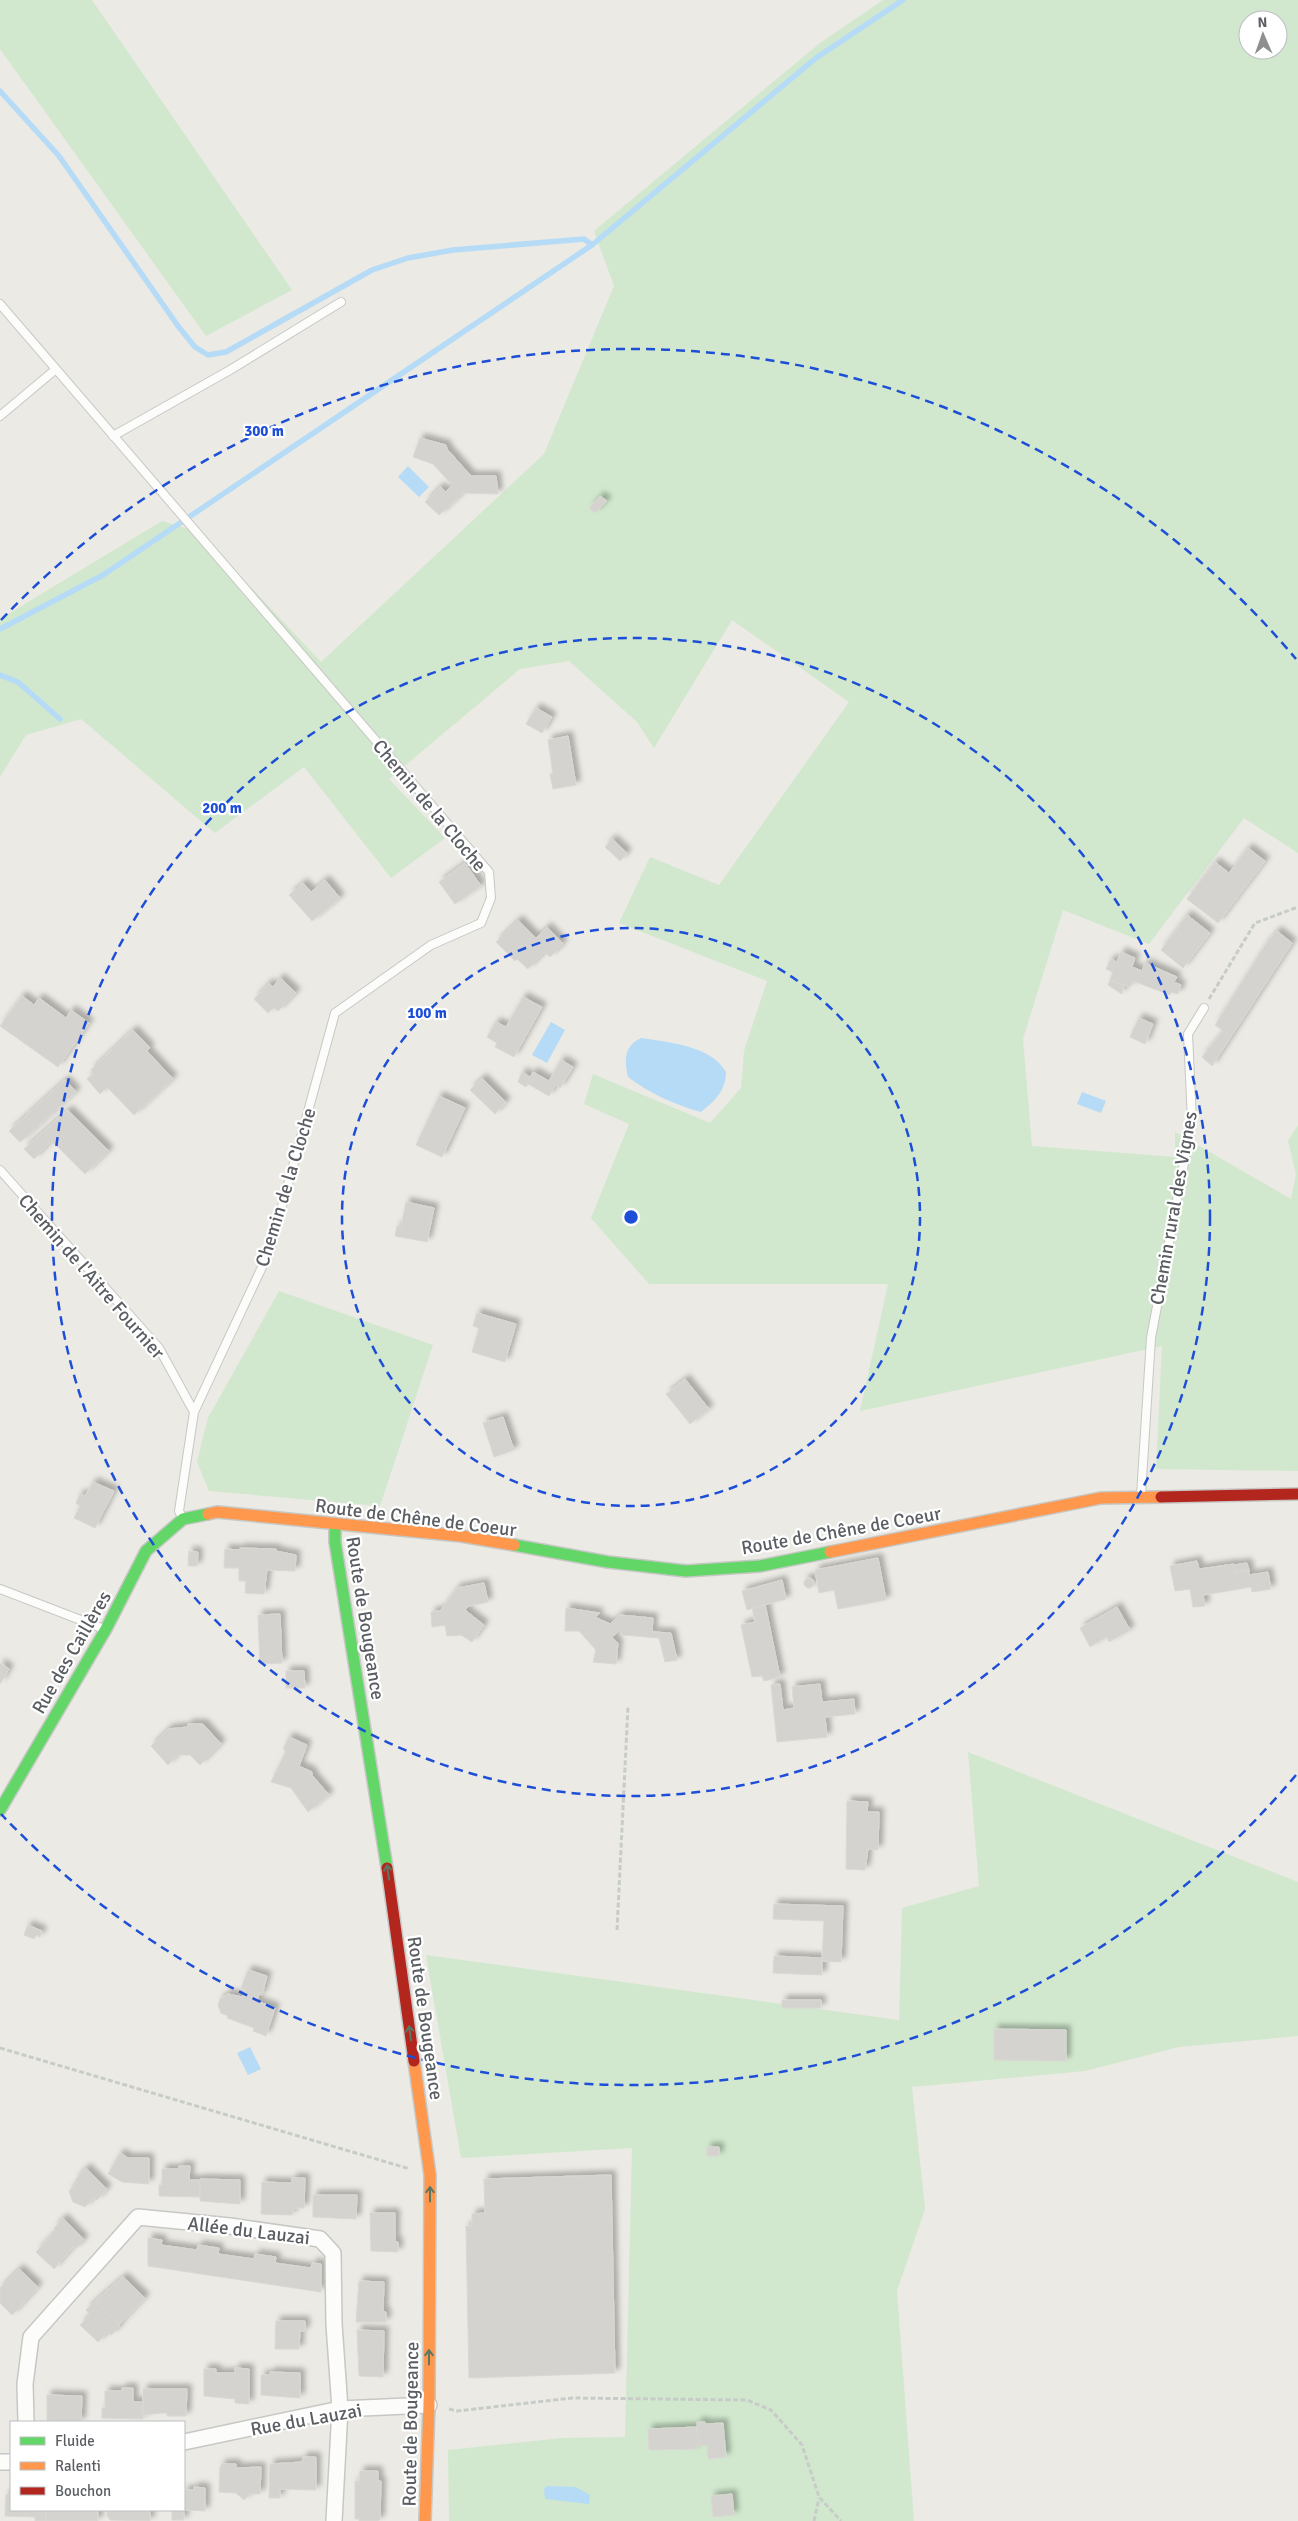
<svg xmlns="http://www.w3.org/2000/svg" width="1298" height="2521" font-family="Signika,sans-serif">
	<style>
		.green { fill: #d1e8ce; fill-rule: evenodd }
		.water { fill: #b6dbf7 }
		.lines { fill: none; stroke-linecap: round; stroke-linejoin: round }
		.stream { stroke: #b6dbf7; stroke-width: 5.5 }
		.building { fill: #d4d3cf; stroke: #dad8d3; filter: url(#shadow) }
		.lane-casing { stroke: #c7c7c5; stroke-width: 10 }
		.street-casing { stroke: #c7c7c5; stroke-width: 18 }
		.fast-casing { stroke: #c7c8c6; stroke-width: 14 }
		.slow-casing { stroke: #c7c8c6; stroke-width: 14 }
		.jam-casing { stroke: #c7c8c6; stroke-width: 14 }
		.path { stroke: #c7ccc9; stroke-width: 3; stroke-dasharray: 5 2.5; stroke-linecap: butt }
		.lane { stroke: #fcfcfb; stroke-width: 8 }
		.street { stroke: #fcfcfb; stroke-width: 15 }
		.fast { stroke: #63d668; stroke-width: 11 }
		.slow { stroke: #ff974d; stroke-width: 11 }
		.jam { stroke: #b3261e; stroke-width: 11 }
		.oneway { stroke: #5c7664 }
		.ring { fill: none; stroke: #1d4ed8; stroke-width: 2.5; stroke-dasharray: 9 6 }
		.labels { text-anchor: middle; stroke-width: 4.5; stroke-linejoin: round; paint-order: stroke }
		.street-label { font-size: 19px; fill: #5a5e63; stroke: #fff }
		.centre { fill: #1d4ed8; stroke: #fff; stroke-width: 2.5 }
		.ring-label { font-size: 15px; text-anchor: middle; font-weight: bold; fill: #1d4ed8; stroke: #fff; stroke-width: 4.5; stroke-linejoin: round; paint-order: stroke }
	</style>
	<defs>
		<filter id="shadow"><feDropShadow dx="4.5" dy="-4.5" stdDeviation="2.5" flood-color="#0004"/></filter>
	</defs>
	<rect width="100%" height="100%" fill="#ebeae4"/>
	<path class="green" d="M0 0H92L292 290 206 336 0 49Z
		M883 0H1298V853L1244 818 1149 944 1063 910 1023 1039 1032 1146 1175 1157V1132L1291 1199 1296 1174 1288 1141 1298 1125V1471L1156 1469 1162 1346 860 1411 888 1284H649L591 1218 629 1124 584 1104 593 1074 710 1123 741 1088 744 1051 767 981 619 923 650 857 719 885 849 702 732 620 654 748 637 722 569 661 520 669 389 779 445 838 391 878 304 767 215 833 81 719 26 735 0 777V619L162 521 199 532 321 662 544 454 614 286 594 231 820 43ZM1248 20H1278V50H1248Z
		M279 1291 433 1345 380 1506 209 1491 197 1462 208 1418Z
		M968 1752 1298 1882V2036L1179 2047 1085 2071 912 2087 925 2209 897 2291 914 2521H449L448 2450 562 2438 625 2437 632 2148 461 2158 426 1955 899 2020 902 1908 979 1886Z"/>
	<path class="water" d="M408 466 429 487 419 497 398 477Z
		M551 1022 565 1030 547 1063 532 1055Z
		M641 1038C668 1042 712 1046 726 1072 726 1090 715 1101 701 1112 675 1105 649 1093 628 1077 624 1060 624 1046 641 1038Z
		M1082 1092 1106 1101 1101 1113 1077 1104Z
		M250 2047 261 2069 248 2075 237 2053Z
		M547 2486 576 2487 590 2495 589 2504 545 2499 544 2489Z"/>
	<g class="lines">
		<path class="stream" d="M0 91 59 156 178 326 195 347 208 355 226 352 372 270 408 258 453 250 584 239 592 245
			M0 629 103 575 592 245 816 58 903 0
			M0 675 18 682 60 719"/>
	</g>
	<path class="building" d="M420 438 446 445 447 449 471 476H496L498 494 463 493 439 515 425 502 440 487 446 492 452 485 433 464 413 457Z
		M600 496 607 501 595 513 589 508Z
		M536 708 552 717 542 733 526 724Z
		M568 736 576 785 553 789 550 774H553L548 740Z
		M612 839 627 853 620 861 605 847Z
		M1248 848 1265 861 1218 923 1187 899 1215 862 1229 873Z
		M465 863 481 886 455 904 439 882Z
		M325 880 340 898 312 921 289 895 303 883 311 892Z
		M1187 915 1210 933 1183 968 1161 950Z
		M518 920 536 938 547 927 563 944 550 957 545 952 528 969 517 959 515 961 496 942Z
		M1277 931 1292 943 1212 1066 1202 1057 1223 1031 1215 1025 1265 945Z
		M1121 952 1135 958 1132 967 1142 971 1145 963 1177 977 1174 982 1181 985 1178 994 1171 992 1170 995 1133 981 1130 987 1110 980 1113 972 1106 969 1111 959 1117 962Z
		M280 978 296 993 278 1011 274 1007 268 1013 254 999 269 983 273 987Z
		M1110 980 1124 985 1122 994 1108 985Z
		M22 996 34 1005 39 998 66 1018 71 1010 89 1023 58 1067 0 1026Z
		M523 997 542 1007 514 1057 495 1047 497 1043 487 1037 496 1022 506 1027Z
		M1139 1018 1153 1024 1145 1044 1130 1037Z
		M133 1030 150 1048 147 1051 173 1079 134 1115 107 1087 100 1094 87 1079 94 1073 91 1070Z
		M561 1060 573 1067 560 1088 555 1085 549 1096 528 1084 526 1087 518 1082 522 1072 530 1077 533 1072 549 1081Z
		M482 1078 506 1102 495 1114 470 1090Z
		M65 1080 76 1092 20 1142 9 1131Z
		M439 1096 465 1108 442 1157 416 1145Z
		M68 1110 109 1151 85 1174 52 1141 34 1159 24 1149Z
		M406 1202 434 1208 427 1242 395 1236 397 1226 401 1227Z
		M477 1313 516 1324 505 1362 472 1352 479 1328 473 1326Z
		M685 1379 709 1409 690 1424 666 1394Z
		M503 1417 514 1450 494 1457 483 1423Z
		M93 1482 114 1491 95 1528 74 1518 80 1506 76 1503 80 1494 85 1496Z
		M240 1548 276 1549V1551L296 1555 295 1571 267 1570 264 1594 245 1593 246 1581H239V1568H224L225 1549 240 1550Z
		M189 1551 198 1552 197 1566H188Z
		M878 1558 886 1600 838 1609 834 1590 819 1593 815 1570Z
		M1197 1561 1199 1569 1234 1564 1235 1572 1249 1570V1575L1268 1572 1271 1589 1252 1592 1251 1587 1203 1595 1205 1606 1193 1607 1190 1589 1175 1591 1170 1566Z
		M1247 1563 1249 1570 1235 1572 1234 1565Z
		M804 1583a5 5 0 1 1 10 0a5 5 0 1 1-10 0Z
		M782 1580 786 1599 747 1610 742 1591Z
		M484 1583 488 1602 469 1606 465 1610 484 1625 472 1642 461 1635 447 1636 445 1625 432 1627 431 1612 440 1611 457 1588Z
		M765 1604 780 1677 764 1681 762 1676 752 1677 741 1625 755 1622 752 1608Z
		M1117 1607 1130 1630 1109 1642 1107 1637 1090 1647 1080 1628Z
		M566 1608 600 1613 595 1617 610 1624 620 1615 653 1618 652 1632 671 1633 677 1660 665 1662 659 1638 623 1635 619 1631 612 1637 618 1643 616 1664 593 1662 596 1650 579 1631H565Z
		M280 1614 282 1663 260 1664 258 1615Z
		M0 1663 9 1669 0 1684Z
		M286 1671H304L305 1688H286Z
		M780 1684 783 1710 794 1708 792 1687 820 1684 822 1702 854 1699 855 1714 825 1717 827 1737 777 1742 771 1685Z
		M188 1724H203L221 1744 200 1765 190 1755H177L168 1765 151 1746 168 1729 188 1727Z
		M289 1737 307 1745 299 1766 312 1772V1775L329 1795 308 1812 291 1788 271 1782 286 1751 283 1749Z
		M847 1801 868 1802 867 1812H879L878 1850 868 1849 865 1870 846 1869Z
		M774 1904 843 1906 841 1962 822 1961 824 1921 773 1919Z
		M28 1925 42 1931 40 1937 36 1935 34 1939 24 1935Z
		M774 1956 822 1958V1975L773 1973Z
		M248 1970 267 1976 262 1995 259 1994 257 2001 275 2008 266 2036 253 2031 254 2028 227 2018 228 2016 221 2013 218 2005 220 1999 228 1994 243 1997 245 1990 241 1988Z
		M782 2000H821V2008H782Z
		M994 2029 1066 2030V2061L994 2060Z
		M707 2147H719V2156H707Z
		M120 2153 128 2158H149V2184L122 2182 108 2174Z
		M179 2166H190L189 2180H200V2197L159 2196V2185H162V2169H179Z
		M86 2168 107 2189 97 2200 94 2197 85 2207 73 2202 69 2191 77 2183 75 2180Z
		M611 2175 615 2373 469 2378 466 2226H472V2214L485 2213 484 2179Z
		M292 2178H305L304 2208H293L292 2215 261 2214 262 2182 292 2183Z
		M200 2179 240 2180V2204L200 2201Z
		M313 2195H357L356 2219 313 2217Z
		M370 2213H395V2241L398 2242V2252L371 2251Z
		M63 2218 84 2240 75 2249 73 2247 54 2269 36 2252 56 2231 54 2228Z
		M148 2238 162 2240 161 2245 197 2250 198 2245 219 2248 218 2254 254 2259 255 2254 276 2257 275 2263 311 2268 312 2263 321 2264V2292L148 2266Z
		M19 2269 38 2287 12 2315 0 2303V2288Z
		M123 2277 145 2298 119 2325 95 2301Z
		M359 2281 384 2282 383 2312H386V2322H356Z
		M95 2301 120 2326 111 2335 108 2332 98 2342 80 2325 90 2315 86 2310Z
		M276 2321H305V2331H300L299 2349H275Z
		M357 2330 384 2331 383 2377 359 2376Z
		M235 2368 249 2369V2404L235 2403V2399L204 2396V2369H216V2373H235Z
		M270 2372 300 2373V2398L261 2395V2375H270Z
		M122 2388H133V2402H143V2419L102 2418V2408H105V2391H122Z
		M143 2389H187L186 2416H167V2413H163L143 2415Z
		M47 2395 82 2396 81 2422 47 2421Z
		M697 2422H705V2424L723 2423 726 2457 708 2459 707 2445 699 2446Z
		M697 2427V2449L649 2450 648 2429Z
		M303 2457H316V2490L280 2489V2498H269L270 2464 302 2462Z
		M222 2464H236V2468L261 2467 260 2494H250L244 2500 236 2493 219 2492 220 2467Z
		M360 2471H378V2481H381L380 2519 378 2521H359V2519H355V2481H359Z
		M194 2487 205 2488V2511L184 2510V2520H172V2510H169H184V2490H194Z
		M6 2494 11 2495V2510H46V2521H35V2517L5 2516Z
		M732 2494 734 2515 713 2517 711 2496Z
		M46 2510H98V2521H46Z
		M107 2510H150V2521L110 2520 107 2516Z"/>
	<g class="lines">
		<defs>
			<path id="lane" d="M0 304 489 872 491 898 481 923 431 945 335 1013 270 1250 194 1412 179 1511 182 1517
				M0 416 56 369
				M113 436 230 370 341 302
				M0 1170 159 1348 194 1412
				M1141 1495 1151 1338 1192 1121 1188 1034 1204 1008
				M0 1589 104 1629"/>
			<path id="street" d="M26 2422 25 2384 31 2337 138 2217 230 2226 320 2239 333 2253 334 2324 340 2409 334 2521
				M184 2442 340 2409 429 2405
				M0 2462H11"/>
			<path id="fast" d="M335 1525V1542L387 1868
				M514 1545 608 1562 686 1571 760 1566 830 1552
				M0 1810 106 1629 146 1551 183 1519 208 1514"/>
			<path id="slow" d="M208 1514 217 1512 461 1536 514 1545
				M830 1552 1101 1498 1161 1497
				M414 2061 430 2175 429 2405 425 2521"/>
			<path id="jam" d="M1161 1497 1298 1494
				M387 1868 414 2061"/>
		</defs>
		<use href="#lane" class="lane-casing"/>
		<use href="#street" class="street-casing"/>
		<use href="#fast" class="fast-casing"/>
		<use href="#slow" class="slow-casing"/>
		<use href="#jam" class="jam-casing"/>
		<path class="path" d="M1209 999 1255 923 1298 907
			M617 1930 628 1706
			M0 2048 410 2169
			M449 2409 457 2411 572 2398 747 2400 771 2410 802 2445 819 2497 841 2521
			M814 2521 819 2498"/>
		<use href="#lane" class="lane"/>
		<use href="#street" class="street"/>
		<use href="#fast" class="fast"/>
		<use href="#slow" class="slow"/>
		<use href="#jam" class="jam"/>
	</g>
	<defs><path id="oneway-shaft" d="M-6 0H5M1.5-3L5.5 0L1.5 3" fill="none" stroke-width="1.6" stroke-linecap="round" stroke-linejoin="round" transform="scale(1.25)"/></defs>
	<g class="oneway">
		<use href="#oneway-shaft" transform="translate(388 1872) rotate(-98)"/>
		<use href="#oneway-shaft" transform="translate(410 2033) rotate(-98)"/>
		<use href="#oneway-shaft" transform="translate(430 2194) rotate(-90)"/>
		<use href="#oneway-shaft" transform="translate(429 2357) rotate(-90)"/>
	</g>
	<g class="ring">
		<circle cx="631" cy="1217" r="289"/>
		<circle cx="631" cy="1217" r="579"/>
		<path d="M1296 1775A868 868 0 0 1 1 1814M1 620A868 868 0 0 1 1296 659"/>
	</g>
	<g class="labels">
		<g class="street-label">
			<text transform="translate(430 805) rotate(50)" y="7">Chemin de la Cloche</text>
			<text transform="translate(285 1187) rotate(-73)" y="7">Chemin de la Cloche</text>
			<text transform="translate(1173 1208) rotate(-80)" y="7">Chemin rural des Vignes</text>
			<text transform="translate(92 1276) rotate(49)" y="7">Chemin de l'Aitre Fournier</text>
			<text transform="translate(416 1517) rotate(7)" y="7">Route de Chêne de Coeur</text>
			<text transform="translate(841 1530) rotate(-10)" y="7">Route de Chêne de Coeur</text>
			<text transform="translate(366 1618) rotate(81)" y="7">Route de Bougeance</text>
			<text transform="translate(71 1652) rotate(-60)" y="7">Rue des Caillères</text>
			<text transform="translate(426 2018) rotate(82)" y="7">Route de Bougeance</text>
			<text transform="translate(249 2230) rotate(7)" y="7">Allée du Lauzai</text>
			<text transform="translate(306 2419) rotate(-10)" y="7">Rue du Lauzai</text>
			<text transform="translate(410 2424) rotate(-89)" y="7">Route de Bougeance</text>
		</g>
	</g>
	<circle cx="631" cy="1217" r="8" class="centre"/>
	<g class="ring-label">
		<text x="264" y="436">300 m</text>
		<text x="222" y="813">200 m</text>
		<text x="427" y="1018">100 m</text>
	</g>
	<rect x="10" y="2421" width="175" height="90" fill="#ffffff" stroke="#bdbfc1"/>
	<rect x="20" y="2437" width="25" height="8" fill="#63d668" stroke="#bdbfc1"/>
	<text x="55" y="2446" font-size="15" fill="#5a5e63">Fluide</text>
	<rect x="20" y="2462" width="25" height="8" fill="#ff974d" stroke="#bdbfc1"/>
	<text x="55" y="2471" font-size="15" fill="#5a5e63">Ralenti</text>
	<rect x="20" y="2487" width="25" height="8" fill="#b3261e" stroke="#bdbfc1"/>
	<text x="55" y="2496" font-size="15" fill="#5a5e63">Bouchon</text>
	<g transform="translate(1263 35) rotate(358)"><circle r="24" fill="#ffffff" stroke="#bdbfc1"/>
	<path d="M0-4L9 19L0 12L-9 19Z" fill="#8d8f90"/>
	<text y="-8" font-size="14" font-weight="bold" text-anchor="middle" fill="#5a5e63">N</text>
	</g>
</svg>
